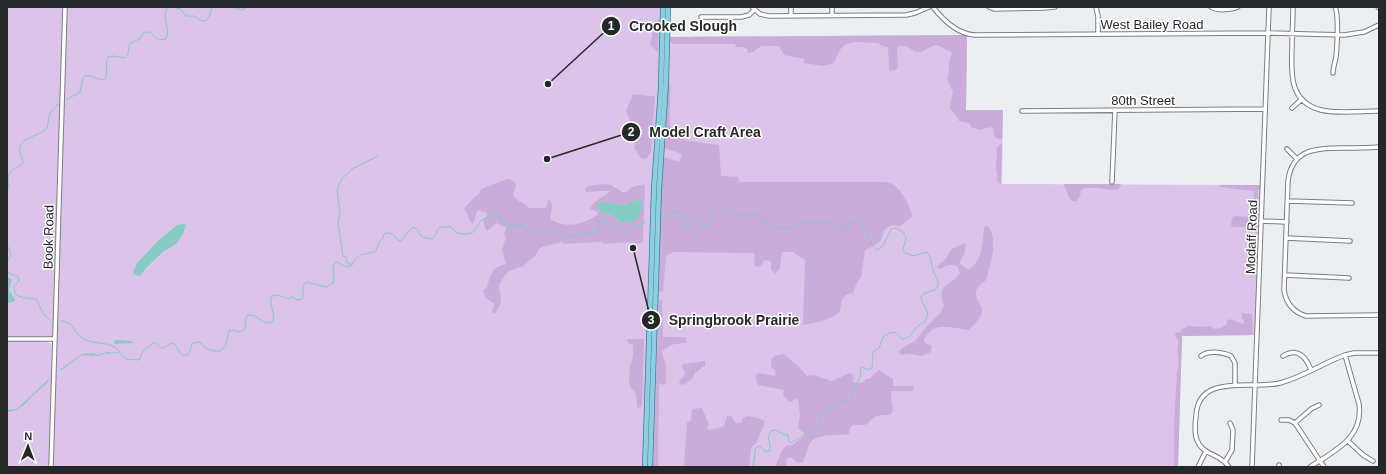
<svg xmlns="http://www.w3.org/2000/svg" width="1386" height="474" font-family="Arial,sans-serif">
	<style>
		.green { fill: #dcc3e9 }
		.forest { fill: #c9acd9; fill-rule: evenodd }
		.water { fill: #86cbc4 }
		.lines { fill: none; stroke-linecap: round; stroke-linejoin: round }
		.stream { stroke: #86cbc4; stroke-width: 1 }
		.minor-casing { stroke: #7b7e81; stroke-width: 5.5 }
		.major-casing { stroke: #387f93; stroke-width: 6 }
		.minor { stroke: #fff; stroke-width: 3.5 }
		.major { stroke: #8dcfe0; stroke-width: 4.5 }
		.labels { text-anchor: middle; stroke-width: 3; stroke-linejoin: round; paint-order: stroke }
		.street-label { font-size: 13px; fill: #262728; stroke: #fff }
		.leader { fill: none; stroke: #262728; stroke-width: 1.5 }
		.callout-dot { fill: #262728; stroke: #fff; stroke-width: 1.5 }
		.mark-label { font-size: 12px; text-anchor: middle; font-weight: bold; fill: #fff }
		.callout-label { font-size: 14px; text-anchor: middle; font-weight: bold; fill: #262728; stroke: #fff; stroke-width: 3; stroke-linejoin: round; paint-order: stroke }
	</style>
	<rect width="100%" height="100%" fill="#eceff2"/>
	<path class="green" d="M7 7H666V37L967 35 966 110H1003L1002 184 1260 185 1255 335 1182 336 1178 467H52L57 338 7 337Z
		M7 341H44L50 343 52 346 49 467H7Z"/>
	<path class="forest" d="M659 20 658 52 650 45 655 21Z
		M967 35 966 110H1003L1002 139C995 140 993 136 994 129L990 127 979 130 971 127 969 123 959 121 955 114 950 109 953 90 950 88V85C945 79 949 76 949 69 949 63 949 60 952 53 947 51 942 46 937 45 930 44 924 54 917 52 910 50 905 42 897 47L898 68 895 70 891 71 889 69 888 47 882 46 878 43C864 44 845 36 838 54 836 57 836 60 834 63L823 66 804 63V59L784 55 779 46H761L753 52 748 53 747 49 744 47H736L735 44H673L669 41V37Z
		M667 85H670C671 102 667 118 672 135L689 141 719 145 721 176 738 177 740 182H884C887 182 891 183 894 185 902 191 911 207 912 217L900 226C893 224 886 226 883 233 883 234 882 238 882 239 878 245 870 247 865 250L861 277 857 282 853 293C840 296 842 300 840 312 831 320 815 323 803 325L805 260 793 252H782L780 268 775 274 771 269V261L765 260 760 267 755 266 754 253 673 252 666 256 663 292 659 291 660 203 663 159 664 157 679 162 682 154 665 148Z
		M633 94 649 96H655L651 152 647 158 643 159 640 157 634 148 637 136 626 111Z
		M1002 143 1001 184 998 182 996 168 997 147Z
		M507 179C512 179 514 182 516 186L513 195C518 204 525 201 529 208H546L548 201 550 199 552 205 550 219C565 229 585 225 598 214L596 211 590 209C596 198 602 199 610 191H600L587 192 585 191 586 188 588 186 603 184 611 185 622 192H627L632 187 645 184 643 240 642 243 631 244 630 242 605 244 601 242 564 244 562 242 542 247 539 249 535 256 523 266 509 271 505 275 499 285 501 302 496 313H493L492 310 495 303C489 302 484 296 483 290L487 288C491 273 491 268 506 264L502 250 506 238 504 235 506 227 502 226 497 223 487 231 485 228 483 220 487 216 486 213 479 210 477 211 473 224 471 223 464 208 476 196 479 194 481 189ZM634 200H637L642 203C643 212 639 216 632 222L617 220 612 215 598 210V203L600 202 624 205 628 204Z
		M1064 184H1121L1119 189C1107 192 1094 184 1081 190L1080 196 1077 201H1073L1069 198Z
		M1220 185H1261L1260 188 1258 190 1257 233 1253 231 1251 233 1245 227H1234L1231 226 1232 218 1234 216 1253 217C1255 208 1253 200 1254 191L1220 187Z
		M986 225C1000 234 990 267 986 280 976 287 973 291 979 303 980 305 982 307 982 309 983 317 973 325 969 330 953 328 932 320 924 340L926 344 932 345 931 352 922 356 910 354 902 355 898 352 905 346 915 341 927 326 941 312 944 306C936 283 950 287 960 273L957 266C950 264 946 265 941 269L936 268 939 264 944 261 952 249 966 243 965 252 959 263 968 270C983 261 982 244 984 228Z
		M659 300 662 301 663 337H686V343L674 344 663 350 662 354 666 364V383L663 385 659 383 658 467H653Z
		M1242 313 1251 314 1252 315 1253 335 1182 336 1178 467 1174 465V424L1177 372C1181 362 1175 351 1179 342L1175 335 1176 333 1181 332 1182 329 1189 326 1203 327 1210 326 1215 329 1221 328 1227 324V321L1229 319 1243 324 1244 322 1242 318Z
		M627 339H644L642 405 640 408 637 407 636 394 630 386 629 379 630 366 633 357V345L628 343Z
		M784 354 799 367 807 376 814 375 832 381 850 373 853 375 854 383H862L866 379H870L873 375 879 370 893 379V386H912L914 388 912 391H892L891 395 893 411 890 415C885 415 878 415 874 417 870 420 870 424 864 425 859 426 856 424 851 426L849 434C839 436 816 433 810 443 807 449 806 457 802 463L797 462 790 457 787 459 786 467H775L782 450 787 445H792L805 436 804 433 798 428 800 416 798 398 790 402 783 396 784 390 758 385 755 376 759 373 775 376 776 371 771 367 772 358 777 355Z
		M701 361H705V365L695 373 692 379 683 385 680 384 679 381 684 376 685 372 682 368V365C688 362 694 364 701 361Z
		M702 408 709 424 707 429 711 430 724 426 727 416H731L736 423H741L743 418C750 414 757 418 765 421L757 442 751 448 749 467H684L687 422 691 421 692 409Z"/>
	<path class="water" d="M634 200 641 201C646 213 633 227 621 222 616 220 615 216 610 214 605 213 599 213 597 207L598 203C607 199 616 206 625 205 629 204 631 201 634 200Z
		M184 224 186 225 183 234 176 244 164 251 146 268 141 275 137 276 133 272 137 263 159 240 177 225Z
		M7 277 12 280 9 290 15 300 13 302 7 303Z
		M117 340 131 341 133 343 114 344V341Z
		M108 352 111 353 119 352 120 353H115L110 354 106 353 98 356 82 355 63 369 58 371 82 354 94 353 97 355Z
		M50 378 47 383 31 397 26 403 17 410 7 412V410L17 409Z"/>
	<g class="lines">
		<path class="stream" d="M173 7 180 9 186 16H194L200 20 205 21 209 17 212 7
			M233 7 242 10 247 7
			M66 100 80 92 83 78 85 76H91L101 80 106 78C108 71 105 63 108 57L114 56 125 58 128 54 129 47 130 43 140 39 143 33C151 29 153 37 159 40L166 39C171 29 161 18 167 8L172 7
			M7 190 9 187C8 180 7 174 14 169 18 166 20 167 23 163 23 158 19 153 20 147 22 137 40 136 47 128 50 117 47 112 59 104
			M666 217C672 214 679 208 685 216L682 223C684 226 688 228 691 226L694 219 696 218 703 225H707L713 214 723 213 728 210 738 216 756 214 760 216 762 222 777 228 783 229 792 228 802 223 831 222C836 223 836 229 842 231L845 230 849 223 857 222C872 230 868 245 877 250L883 246 891 229 896 228C908 234 907 237 903 249L905 253 914 256 926 252C932 256 930 260 932 266 933 276 943 281 935 290L925 293 921 296C921 306 931 310 926 320 923 323 918 325 915 329 911 335 910 338 902 339L895 332 889 333 883 337 879 348 873 352 872 368 868 370 863 367 860 368C862 378 859 379 854 387 852 390 852 394 852 398 845 403 833 403 826 409 819 414 820 425 813 430L791 443 789 442 788 435 783 434 776 430 771 431C766 437 771 444 770 451L766 452 759 446 756 447 753 467
			M7 246 9 248 11 256 7 261
			M353 264H349L347 263 346 257 343 256 338 222 340 213 337 189 342 179 352 169 378 156
			M7 272 18 277 19 281 14 286 15 294C24 300 30 297 37 300L43 314 50 320
			M61 321C75 322 73 332 82 338 91 344 103 342 113 346 119 349 121 355 126 359L139 360 143 351 153 343H156C165 353 164 345 173 343 178 347 178 353 184 356L189 354 192 344 197 342 201 343C205 349 213 352 220 351L226 345 229 331 233 330 240 332 245 329 246 318 248 315C258 314 263 326 273 322 276 313 268 305 272 296L278 295 288 299 292 297 297 300 302 299 303 297V287L305 283 307 282 326 287 334 282 333 266 335 262C341 262 344 269 351 266 361 250 361 257 376 251L379 242 383 238 384 234 387 233 393 234 398 240 401 241 410 230 414 227 418 230 422 237 432 239C436 236 436 230 440 227H451L457 233 466 234 472 233 476 229 481 220 490 217 491 213 493 211 498 213C504 228 509 224 523 225L528 232C535 233 537 229 543 228L566 237 597 232 598 231 599 221 603 217C610 223 617 229 626 233L633 227 643 224 645 221"/>
		<defs>
			<path id="minor" d="M752 7 760 14 769 16 906 15 915 13 929 7
				M791 7V16
				M832 7V15
				M933 7C943 20 958 34 975 35L1268 33 1344 35 1364 32 1379 25
				M989 7 994 9 1044 8 1055 7
				M1096 7 1098 16V34
				M1211 7C1217 11 1231 10 1238 7
				M1293 7C1293 20 1292 34 1292 47 1291 73 1289 102 1321 110 1336 114 1362 111 1379 111
				M1378 7 1379 8
				M701 17H741L749 15 754 10
				M1333 73C1333 67 1335 63 1336 57 1337 48 1339 14 1335 7
				M1292 108 1302 99
				M1022 111 1265 109
				M1379 147C1367 148 1354 148 1342 148 1316 148 1292 149 1288 181L1284 290C1286 303 1293 312 1306 316L1379 315
				M1287 149 1297 159
				M1112 182 1115 110
				M1288 201 1352 203
				M1261 221 1287 222
				M1286 238 1350 241
				M1285 275 1349 278
				M7 339H55
				M1201 356C1208 350 1223 352 1231 356L1235 363V384
				M1283 356C1298 347 1306 357 1311 370
				M1281 420H1289L1295 423 1324 467
				M1295 423 1311 409 1319 405
				M1348 441 1363 455 1373 461
				M1225 462 1232 450 1233 430 1230 423
				M1279 465V467
				M51 467 65 7
				M1198 467 1206 451
				M1229 467C1221 454 1202 455 1197 440 1194 433 1195 424 1196 416 1198 372 1253 390 1280 383 1303 377 1323 363 1345 355L1354 353H1379
				M1252 467 1269 7
				M1310 467C1334 451 1364 438 1359 404L1345 355"/>
			<path id="major" d="M645 467 654 189 661 88 663 7
				M650 467 659 189 666 81 668 7"/>
		</defs>
		<use href="#minor" class="minor-casing"/>
		<use href="#major" class="major-casing"/>
		<use href="#minor" class="minor"/>
		<use href="#major" class="major"/>
	</g>
	<g class="labels">
		<g class="street-label">
			<text x="1152" y="29">West Bailey Road</text>
			<text x="1143" y="105">80th Street</text>
			<text transform="translate(48 237) rotate(-89)" y="5">Book Road</text>
			<text transform="translate(1251 237) rotate(-88)" y="5">Modaff Road</text>
		</g>
	</g>
	<path class="leader" d="M548 84L611 26M547 159L631 132M633 248L651 320"/>
	<g class="callout-dot">
		<circle cx="548" cy="84" r="4"/>
		<circle cx="547" cy="159" r="4"/>
		<circle cx="633" cy="248" r="4"/>
		<circle cx="611" cy="26" r="10"/>
		<circle cx="631" cy="132" r="10"/>
		<circle cx="651" cy="320" r="10"/>
	</g>
	<g class="mark-label">
		<text x="611" y="30">1</text>
		<text x="631" y="136">2</text>
		<text x="651" y="324">3</text>
	</g>
	<g class="callout-label">
		<text x="683" y="31">Crooked Slough</text>
		<text x="705" y="137">Model Craft Area</text>
		<text x="734" y="325">Springbrook Prairie</text>
	</g>
	<rect width="1386" height="474" fill="none" stroke="#262728" stroke-width="16"/>
	<g transform="translate(28 446) rotate(1)" stroke="#ffffff" stroke-width="3" paint-order="stroke">
	<path d="M0-3L7 15L0 10L-7 15Z" fill="#262728"/>
	<text y="-6" font-size="11" font-weight="bold" text-anchor="middle" fill="#262728">N</text>
	</g>
</svg>
